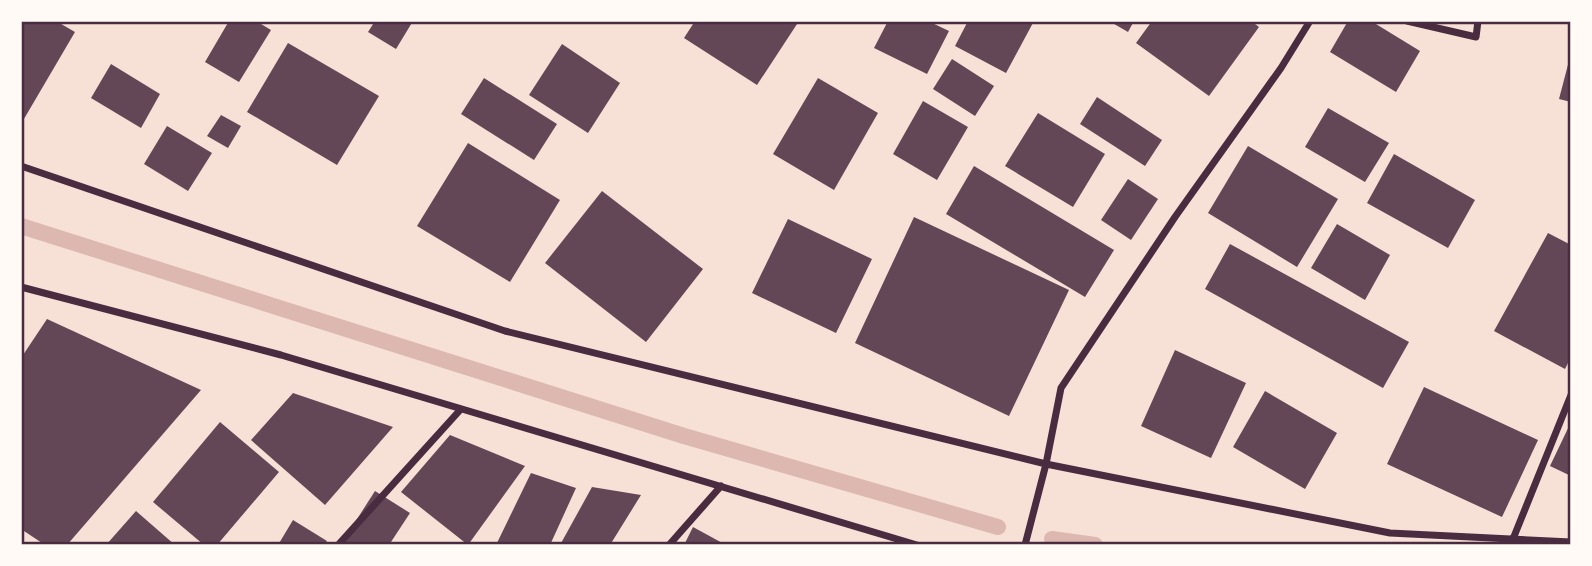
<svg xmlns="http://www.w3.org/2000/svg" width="1592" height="566" font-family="Raleway,sans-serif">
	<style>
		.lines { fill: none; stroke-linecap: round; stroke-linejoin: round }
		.stream { stroke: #dcb8b0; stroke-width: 16 }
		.building { fill: #644757 }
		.minor { stroke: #4a2c40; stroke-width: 7 }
		.neatline { fill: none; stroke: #4a2c40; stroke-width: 2.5 }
	</style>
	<rect width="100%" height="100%" fill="#f7e1d7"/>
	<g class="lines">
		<path class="stream" d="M21 226 684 436 998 527
			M1052 539 1095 545"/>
	</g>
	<path class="building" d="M21 21H56L75 32 21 124Z
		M229 21H256L271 30 239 82 205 62Z
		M375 21H413L396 49 368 32Z
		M695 21H799L757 85 684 38Z
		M888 21H928L949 31 927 74 874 48Z
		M968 21H1034L1006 73 955 46Z
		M1109 21H1134L1128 32Z
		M1152 21H1251L1259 27 1209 96 1136 43Z
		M1348 21H1371L1420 51 1396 92 1330 52Z
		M288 43 379 96 337 165 247 112Z
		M562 44 620 83 588 133 529 95Z
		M1570 57H1571V102L1559 99Z
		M952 59 994 86 975 116 933 89Z
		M111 64 160 94 141 128 91 98Z
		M484 78 557 124 534 160 461 114Z
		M818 78 878 113 834 190 773 154Z
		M1097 97 1162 140 1145 166 1080 124Z
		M923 101 968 127 937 180 893 154Z
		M1328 108 1389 143 1365 182 1305 147Z
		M1038 113 1105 154 1073 207 1005 166Z
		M221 115 241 126 228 148 207 136Z
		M167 126 212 153 188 191 144 164Z
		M468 143 560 200 510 282 417 226Z
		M1248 146 1338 199 1297 267 1208 213Z
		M1394 154 1475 200 1448 248 1367 203Z
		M974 166 1114 250 1085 297 946 214Z
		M1128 179 1158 199 1131 240 1101 220Z
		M602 191 703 269 646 342 545 263Z
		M914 217 1069 290 1009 416 855 343Z
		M788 219 872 259 836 333 752 293Z
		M1337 224 1390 255 1365 300 1311 268Z
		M1548 233 1571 245V357L1565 369 1494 331Z
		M1230 244 1409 342 1383 388 1205 289Z
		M47 319 201 390 67 545H45L21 529V358Z
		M1175 350 1246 383 1211 458 1141 426Z
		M1424 387 1538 440 1502 517 1387 464Z
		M1265 391 1337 433 1305 489 1233 447Z
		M293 393 393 427 325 505 251 440Z
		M220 422 279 472 217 545H204L153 502Z
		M1571 422V476L1550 466Z
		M450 435 525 466 468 545 401 492Z
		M531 473 576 488 550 545H496Z
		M592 487 641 495 610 545H560Z
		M375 491 410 513 389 545H349L343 541Z
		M136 511 175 545H106Z
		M293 520 327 541 324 545H278Z
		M693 527 726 545H684Z"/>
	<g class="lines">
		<path class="minor" d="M1407 21 1476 37 1478 21
			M21 166 505 331 1046 464 1390 533 1571 542
			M21 287 281 355 917 545
			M1513 539 1571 395
			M338 545 461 409
			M669 545 721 486
			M1025 545 1046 464 1061 388 1175 217 1281 68 1310 21"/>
	</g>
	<rect width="1592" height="566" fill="none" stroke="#fffaf5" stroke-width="46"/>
	<rect x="23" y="23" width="1546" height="520" class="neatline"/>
</svg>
